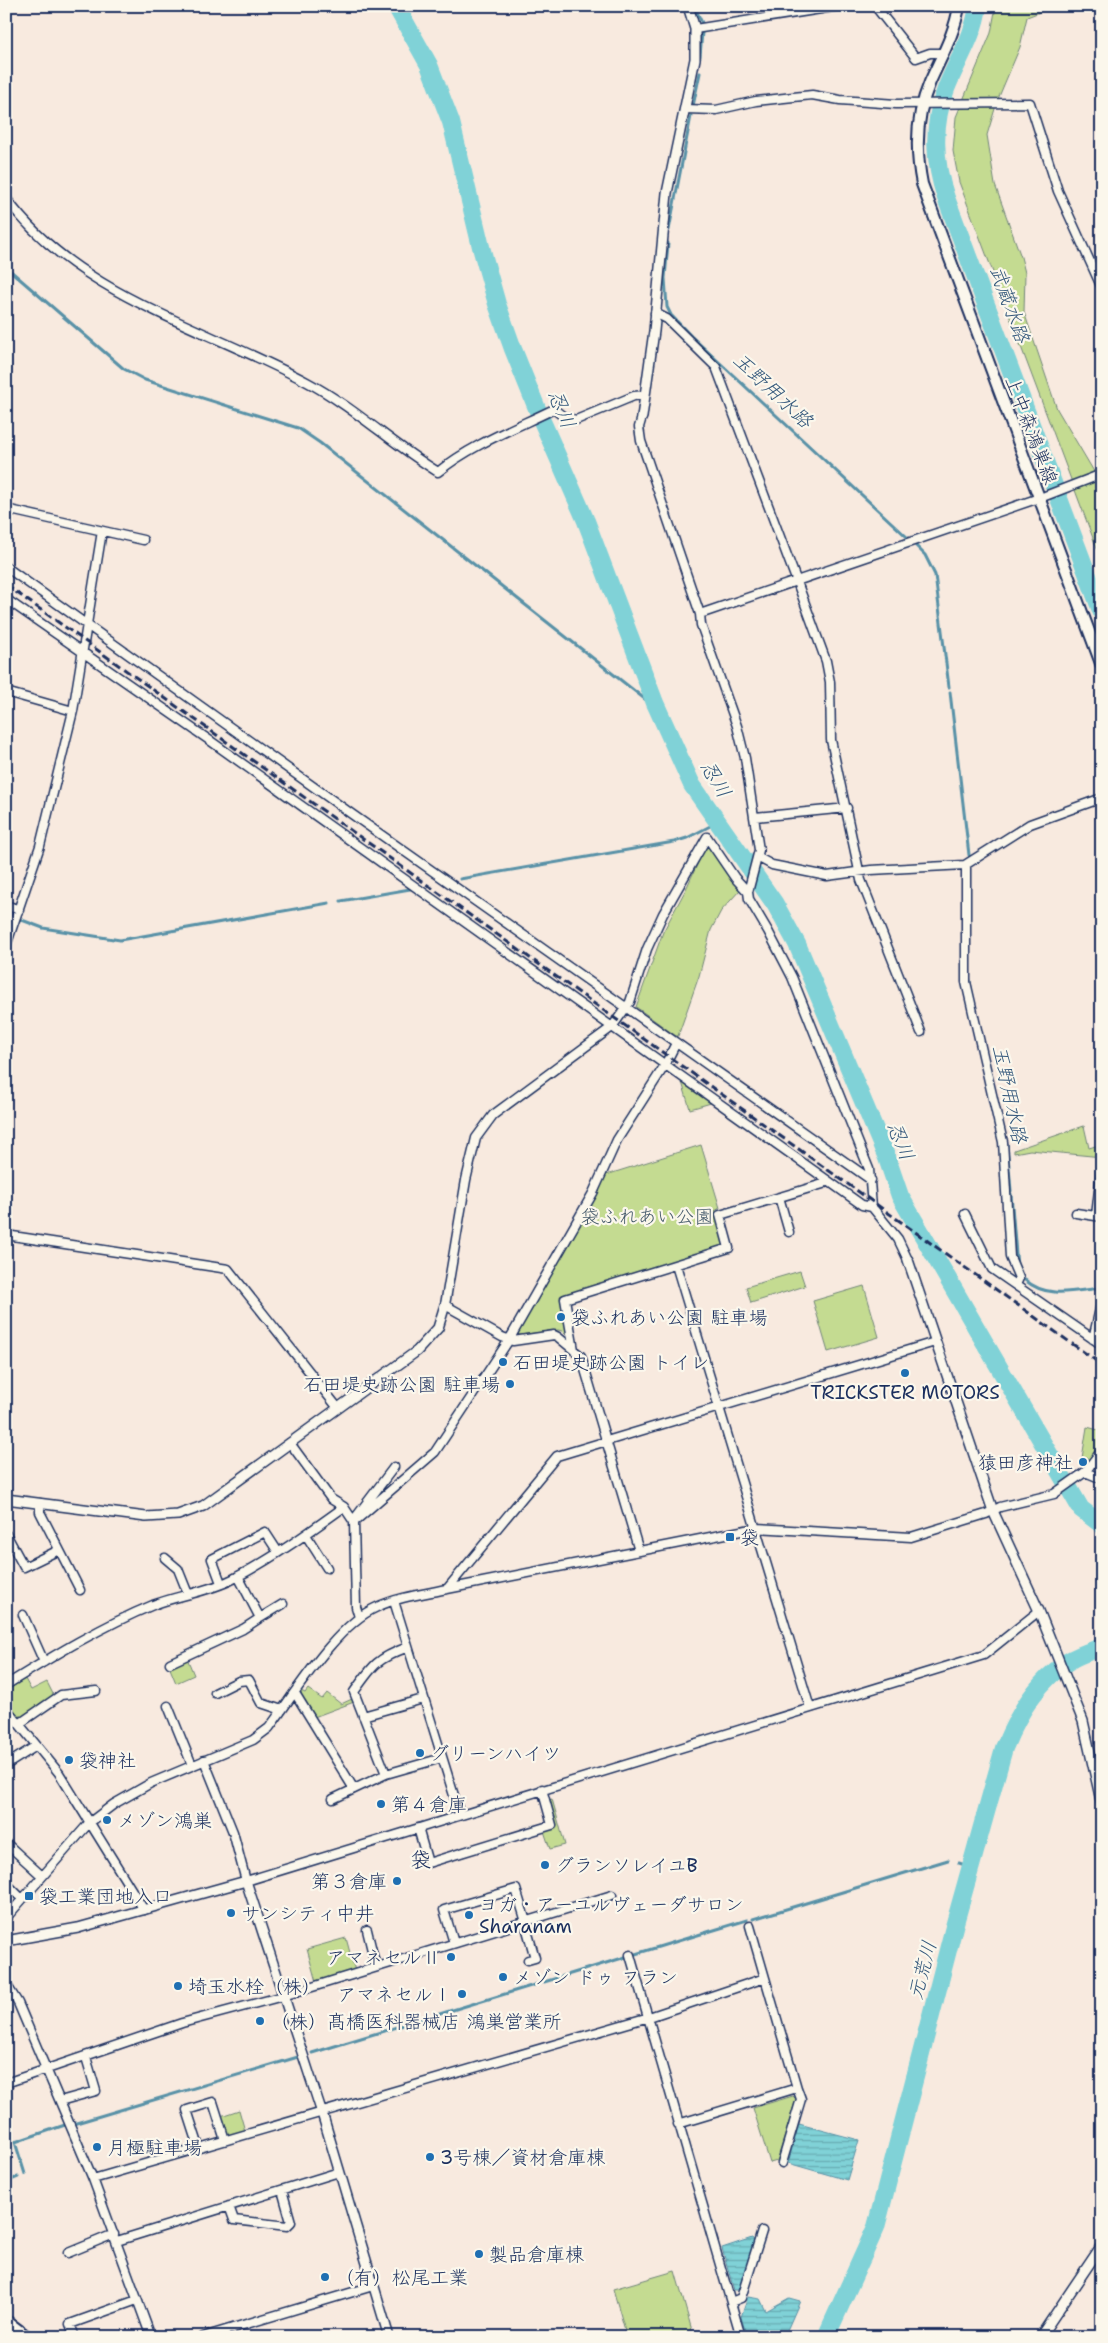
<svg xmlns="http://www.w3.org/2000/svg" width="1108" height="2343" font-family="'Shantell Sans','Klee One',sans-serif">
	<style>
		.green { fill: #c4db91; stroke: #708578 }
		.water { fill: url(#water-rules); stroke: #5891a7 }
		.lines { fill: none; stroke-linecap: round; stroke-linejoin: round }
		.stream { stroke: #5891a7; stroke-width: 3 }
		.river { stroke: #80d2d7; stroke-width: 18 }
		.minor-casing { stroke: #1b2f5e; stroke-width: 11 }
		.tertiary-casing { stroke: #1b2f5e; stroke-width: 12 }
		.secondary-casing { stroke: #1b2f5e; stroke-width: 14 }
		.trunk-casing { stroke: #1b2f5e; stroke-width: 16 }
		.minor { stroke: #fbf7ec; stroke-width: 8 }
		.tertiary { stroke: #fbf7ec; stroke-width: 9 }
		.secondary { stroke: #fbf7ec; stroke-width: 10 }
		.trunk { stroke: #fbf7ec; stroke-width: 12 }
		.rail { stroke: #1b2f5e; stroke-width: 3; stroke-dasharray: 8 4; stroke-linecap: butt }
		.poi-dot { fill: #1f6fb2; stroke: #fbf7ec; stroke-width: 2 }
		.labels { text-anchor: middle; stroke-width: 4.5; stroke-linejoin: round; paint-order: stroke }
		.street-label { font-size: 19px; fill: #1b2f5e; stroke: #fbf7ec }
		.park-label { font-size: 19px; fill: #455a6b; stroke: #fbf7ec }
		.poi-label { font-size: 19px; fill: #1b2f5e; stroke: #fbf7ec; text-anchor: start }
		.water-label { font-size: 20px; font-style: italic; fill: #34587c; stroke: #fbf7ec }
		.quarter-label { font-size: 21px; fill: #1b2f5e; stroke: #fbf7ec }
	</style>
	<defs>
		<pattern id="water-rules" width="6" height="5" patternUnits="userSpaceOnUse" patternTransform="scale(1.25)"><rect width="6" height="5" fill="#80d2d7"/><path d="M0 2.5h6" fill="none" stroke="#68abb2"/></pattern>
	</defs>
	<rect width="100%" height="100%" fill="#f8eadf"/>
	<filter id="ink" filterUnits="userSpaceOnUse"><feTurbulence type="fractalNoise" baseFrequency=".02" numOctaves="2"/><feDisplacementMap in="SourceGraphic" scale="10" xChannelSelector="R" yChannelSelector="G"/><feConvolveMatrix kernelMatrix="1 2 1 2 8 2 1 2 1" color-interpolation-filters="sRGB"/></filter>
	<g filter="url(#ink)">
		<path class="green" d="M996 6H1050V8L1027 17 1020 47 998 99 987 135 995 185 1021 257 1025 273 1024 312 1057 409 1099 480 1102 479V562L959 182 953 151 956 117 991 33Z
			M707 843 740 890 721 911 711 930 699 976 678 1036H676L636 1007 663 932 686 889Z
			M682 1082 711 1103 690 1109Z
			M1084 1126 1089 1148 1102 1144V1157L1030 1150 1014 1153V1150Z
			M701 1145 720 1208 715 1211 726 1243 724 1247 560 1296 571 1335 569 1338 563 1331 558 1330 513 1336 603 1176Z
			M800 1271 805 1286 751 1303 746 1287Z
			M864 1286 879 1337 828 1352 813 1301Z
			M1087 1427 1102 1431V1443L1089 1459 1082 1458Z
			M187 1658 194 1675 176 1683 169 1666Z
			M25 1679 31 1690 47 1682 54 1696 39 1704 40 1706 18 1719 6 1702V1691Z
			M308 1689 322 1699 327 1693 341 1704 352 1699 354 1702 314 1717 301 1697V1691L305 1693Z
			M552 1799 565 1845 550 1849 544 1831 557 1828 549 1800Z
			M346 1938 355 1971 316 1982 307 1949Z
			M793 2096 796 2099 777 2161 770 2163 753 2108Z
			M239 2110 245 2131 230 2135 226 2133 221 2116Z
			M675 2271 693 2334 683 2337H627L613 2289Z"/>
		<path class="water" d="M799 2124 859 2140 847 2180 788 2163Z
			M752 2238 755 2242 741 2290H734L722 2248Z
			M748 2297 760 2299 766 2311 789 2298 800 2301 784 2337H747L741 2317Z"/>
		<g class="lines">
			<path class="stream" d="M694 6 702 23
				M700 57 702 32
				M693 106 700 73
				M669 230 691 116
				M668 243 665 278 667 307 671 315 691 336 907 537
				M6 267 124 369 145 380 298 428 320 443 646 700 655 703
				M916 546 925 555 935 575 949 687
				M950 692 969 855
				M460 879 674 842 687 838 718 822
				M341 901 410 889
				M6 914 43 928 120 940 329 903
				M969 975 972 994
				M1007 1144 1011 1191
				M1011 1194 1017 1266
				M1025 1280C1047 1299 1073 1291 1100 1288
				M959 1863 971 1867
				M753 1919 948 1860
				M632 1955 747 1920
				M312 2053 629 1956
				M73 2124 298 2057
				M25 2174 15 2142 65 2125
				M6 2182 18 2177"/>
			<path class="river" d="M396 6 429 65 451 122 481 247 497 304 513 349 542 421 586 521 655 703 692 785 775 904 797 944 887 1158 900 1196 1081 1509 1102 1525
				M978 6C974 37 957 60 946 89 932 124 934 163 946 198L1102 613
				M826 2337 876 2227 955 1923 1004 1748C1017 1716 1038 1680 1069 1661 1078 1655 1091 1651 1102 1647"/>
			<defs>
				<path id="minor" d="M875 6 916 58 930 53H943
					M695 29 840 6
					M685 109 716 110 756 101 812 95 840 100 896 104 1030 103 1058 191 1102 288
					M6 198C76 295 205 327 307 382 354 407 392 444 438 472 471 445 513 429 552 410H555L564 417 576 420 634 396 645 395
					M655 313 667 319 716 367 797 582 826 661 830 682 831 740 861 880 921 1032
					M642 417 639 427 641 441 700 614 701 625 737 726 745 758 759 850 748 892 749 899 768 931 792 977 869 1169 872 1207 898 1239 908 1260
					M6 509 143 540
					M6 567 353 815 871 1180
					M6 599 212 742 827 1180 862 1205 872 1207
					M700 614 1045 496 1102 474
					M6 692 73 711
					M755 817 847 808
					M759 858 772 865 827 876 871 870 965 865 1030 824 1102 798
					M965 865 966 868V982L1003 1142 1010 1257 1019 1278 1016 1285
					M6 905 19 910
					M6 946 40 846 73 711 102 531
					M779 1197 789 1232
					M1076 1213 1102 1217
					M965 1214 992 1269 1102 1345
					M1096 1216 1101 1172
					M6 1235 228 1269 338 1408
					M676 1265 810 1708
					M1093 1339 1102 1300
					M574 1350 565 1299 729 1248 720 1215 823 1184 827 1180
					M290 1443 331 1499 344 1507 354 1522 356 1607 359 1617
					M1085 1472 1102 1479
					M40 1503V1512L80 1590
					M356 1517 394 1467
					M354 1522 435 1452 509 1340 593 1193 617 1140 665 1065 676 1043
					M6 1534 24 1567 59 1550
					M306 1535 327 1568
					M639 1551 581 1356 558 1337 554 1335 513 1341 502 1337 445 1305 466 1180 476 1138 493 1115 612 1027 630 1002 647 949 663 914 707 837 735 878 748 892
					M165 1558 178 1569 188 1594
					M221 1583 212 1559 265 1532 278 1552
					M447 1589 557 1456 935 1342
					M394 1601 460 1815
					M23 1615 44 1662
					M260 1618 283 1604
					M170 1663 243 1629 260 1618 238 1576
					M6 1685C53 1656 102 1626 153 1605 179 1595 208 1592 233 1579 272 1559 308 1533 344 1507
					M215 1693 239 1681 249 1680 261 1703 282 1710
					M295 1693 354 1789
					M168 1706 192 1765
					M6 1708 59 1773 144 1910
					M363 1716 423 1699
					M19 1724 61 1695 96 1691
					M204 1760 233 1832 246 1881 984 1655 1039 1611
					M6 1765 36 1746
					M386 1774 354 1692C373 1665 376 1659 408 1647
					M333 1799 386 1774 442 1758
					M418 1828 428 1863 552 1825 542 1789
					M6 1843 42 1876
					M6 1883 22 1899
					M6 1918 89 1823 114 1804 151 1783 253 1740 269 1728C296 1692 336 1625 377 1607 398 1597 423 1594 447 1589L756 1528 911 1537 986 1514 1000 1507 1054 1494 1085 1472 1102 1450
					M525 1923 535 1958 528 1960
					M750 1926 765 1978
					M367 1930 376 1967
					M454 1943 444 1910 516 1889 526 1922
					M630 1955 741 2337
					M6 1984 18 2003 93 2179 151 2337
					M6 2083 182 2023 283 1996 612 1895
					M60 2101 96 2091 86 2057
					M199 2147 187 2110 213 2102 225 2140
					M782 2163 801 2099 797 2088
					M93 2179 649 2017 765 1978 797 2088 678 2124
					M229 2206 234 2220 287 2226 291 2222 282 2190
					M117 2241 339 2172
					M68 2253 114 2234
					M731 2302 741 2298 762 2231
					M75 2337 70 2324 137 2300
					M203 2337 373 2286"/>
				<path id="tertiary" d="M642 417 654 331 667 193 695 59V29L688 6
					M908 1260 993 1511 1039 1611 1083 1721 1102 1805
					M6 1499 146 1517 178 1515 203 1506 417 1351 438 1328 445 1305
					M6 1941 78 1928 246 1881 322 2113 389 2337
					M1040 2337 1102 2245"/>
				<path id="secondary" d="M959 6C955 33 941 57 930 82 916 115 915 149 922 184L1102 666"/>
				<path id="trunk" d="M6 2322 26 2337"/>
			</defs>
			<use href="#minor" class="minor-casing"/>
			<use href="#tertiary" class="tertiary-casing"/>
			<use href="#secondary" class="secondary-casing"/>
			<use href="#trunk" class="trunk-casing"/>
			<use href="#minor" class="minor"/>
			<use href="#tertiary" class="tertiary"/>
			<use href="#secondary" class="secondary"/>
			<use href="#trunk" class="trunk"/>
			<path class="rail" d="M6 585 1102 1365"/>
		</g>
	</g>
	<g class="poi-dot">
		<circle cx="561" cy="1317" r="5"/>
		<circle cx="503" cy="1362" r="5"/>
		<circle cx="905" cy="1373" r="5"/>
		<circle cx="510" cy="1384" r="5"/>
		<circle cx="1083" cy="1462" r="5"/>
		<rect x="725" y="1532" width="10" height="10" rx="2.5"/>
		<circle cx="420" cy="1753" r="5"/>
		<circle cx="69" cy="1760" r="5"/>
		<circle cx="381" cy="1804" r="5"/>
		<circle cx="107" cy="1820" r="5"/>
		<circle cx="545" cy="1865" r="5"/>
		<circle cx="397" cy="1881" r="5"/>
		<rect x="24" y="1891" width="10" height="10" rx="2.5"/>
		<circle cx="231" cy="1913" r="5"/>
		<circle cx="469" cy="1915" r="5"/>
		<circle cx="451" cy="1957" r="5"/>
		<circle cx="503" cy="1977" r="5"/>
		<circle cx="178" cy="1986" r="5"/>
		<circle cx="462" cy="1994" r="5"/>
		<circle cx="260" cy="2021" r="5"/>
		<circle cx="97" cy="2147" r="5"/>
		<circle cx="430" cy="2157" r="5"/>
		<circle cx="479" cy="2254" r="5"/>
		<circle cx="325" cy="2277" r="5"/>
	</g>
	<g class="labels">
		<g class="street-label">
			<text transform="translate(1032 430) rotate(69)" y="7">上中森鴻巣線</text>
		</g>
		<g class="park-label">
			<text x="647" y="1223">袋ふれあい公園</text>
		</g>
		<g class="poi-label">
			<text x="571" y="1324">袋ふれあい公園 駐車場</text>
			<text x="513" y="1369">石田堤史跡公園 トイレ</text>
			<text x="500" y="1391" text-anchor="end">石田堤史跡公園 駐車場</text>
			<text x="905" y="1399" text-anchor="middle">TRICKSTER MOTORS</text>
			<text x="1073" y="1469" text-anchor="end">猿田彦神社</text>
			<text x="740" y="1544">袋</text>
			<text x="430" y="1760">グリーンハイツ</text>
			<text x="79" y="1767">袋神社</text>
			<text x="391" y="1811">第４倉庫</text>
			<text x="117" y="1827">メゾン鴻巣</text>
			<text x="555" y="1872">グランソレイユB</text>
			<text x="387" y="1888" text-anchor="end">第３倉庫</text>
			<text x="39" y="1903">袋工業団地入口</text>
			<text x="479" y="1911">ヨガ・アーユルヴェーダサロン<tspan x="479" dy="22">Sharanam</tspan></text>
			<text x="241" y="1920">サンシティ中井</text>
			<text x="441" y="1964" text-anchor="end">アマネセルⅡ</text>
			<text x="513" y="1984">メゾン ドゥ フラン</text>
			<text x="188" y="1993">埼玉水栓（株）</text>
			<text x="452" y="2001" text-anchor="end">アマネセルⅠ</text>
			<text x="270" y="2028">（株）髙橋医科器械店 鴻巣営業所</text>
			<text x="107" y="2154">月極駐車場</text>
			<text x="440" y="2164">3号棟／資材倉庫棟</text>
			<text x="489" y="2261">製品倉庫棟</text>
			<text x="335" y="2284">（有）松尾工業</text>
		</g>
		<g class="water-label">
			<text transform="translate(1010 304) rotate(70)" y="7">武蔵水路</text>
			<text transform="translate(773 390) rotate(43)" y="7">玉野用水路</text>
			<text transform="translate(562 409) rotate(67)" y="7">忍川</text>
			<text transform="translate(716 779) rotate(59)" y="7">忍川</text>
			<text transform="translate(1010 1094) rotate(78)" y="7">玉野用水路</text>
			<text transform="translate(901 1141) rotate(68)" y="7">忍川</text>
			<text transform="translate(922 1970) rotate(-75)" y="7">元荒川</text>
		</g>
		<g class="quarter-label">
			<text x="421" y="1867">袋</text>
		</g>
	</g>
	<rect width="1108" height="2343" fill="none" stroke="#fbf7ec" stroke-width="25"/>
	<rect x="12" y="12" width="1083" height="2318" fill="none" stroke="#1b2f5e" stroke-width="2" filter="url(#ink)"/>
</svg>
